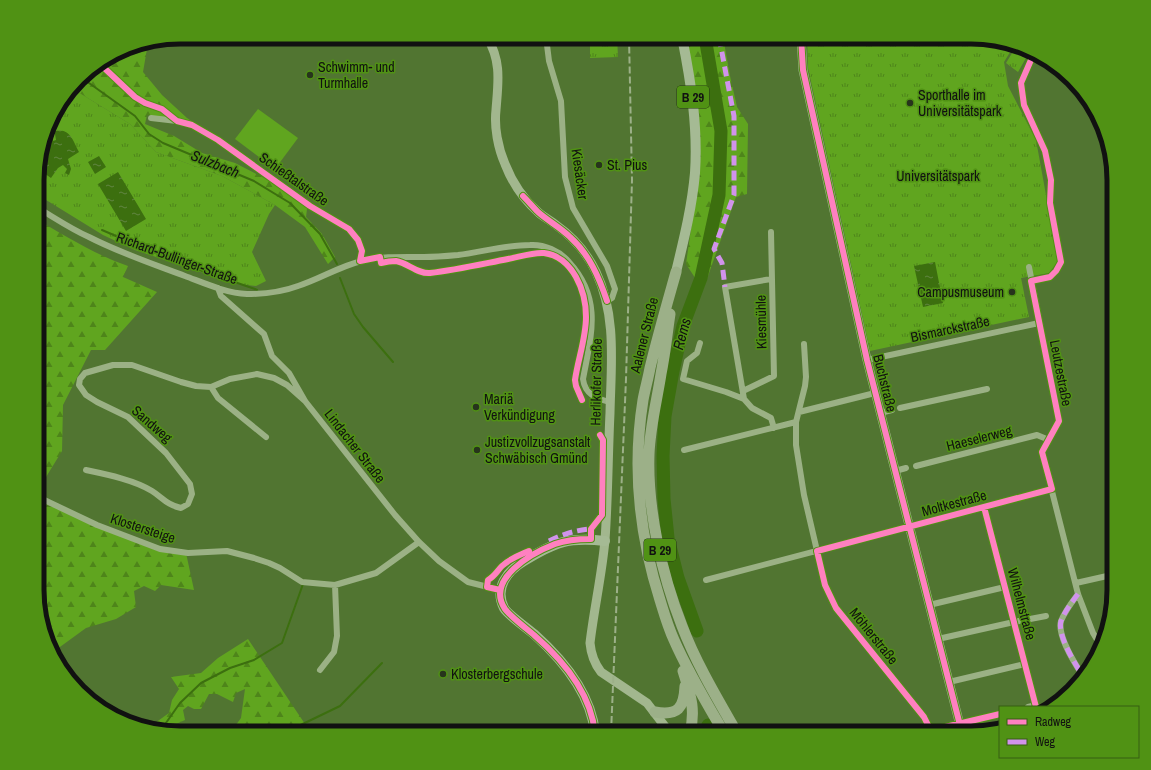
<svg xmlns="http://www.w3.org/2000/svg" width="1151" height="770" font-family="'Archivo Narrow',sans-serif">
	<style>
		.green { fill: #60a51f }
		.forest { fill: url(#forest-firs); fill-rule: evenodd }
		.park { fill: url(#park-tufts) }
		.water { fill: url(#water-ripples) }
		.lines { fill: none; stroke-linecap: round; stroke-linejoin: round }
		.stream { stroke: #3c6f0f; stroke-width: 2 }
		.river { stroke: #3c6f0f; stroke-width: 13 }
		.street { stroke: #9bb185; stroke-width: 6 }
		.secondary { stroke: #a2b78e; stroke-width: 9 }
		.primary { stroke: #a5ba94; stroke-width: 10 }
		.highway { stroke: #9cb088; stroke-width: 11 }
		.rail { stroke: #9cb088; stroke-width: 2; stroke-dasharray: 7 3; stroke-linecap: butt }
		.quiet { stroke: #d193ec; stroke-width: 5; stroke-dasharray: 10 5; stroke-linecap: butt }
		.cycleway-casing { stroke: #509214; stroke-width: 8 }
		.cycleway { stroke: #ff80c0; stroke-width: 6 }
		.poi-dot { fill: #27341c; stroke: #509214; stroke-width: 1.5 }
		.labels { text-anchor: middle; stroke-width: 3; stroke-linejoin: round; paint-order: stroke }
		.shield { fill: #509214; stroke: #243812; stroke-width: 1 }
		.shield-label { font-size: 13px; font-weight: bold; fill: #111 }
		.poi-label { font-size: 14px; fill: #111; stroke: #509214; text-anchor: start }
		.street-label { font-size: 14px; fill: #111; stroke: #509214 }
		.park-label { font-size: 14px; fill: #111; stroke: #509214 }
		.water-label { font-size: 15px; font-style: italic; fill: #111; stroke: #509214 }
		.rim { fill: none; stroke: #111; stroke-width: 5 }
	</style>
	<defs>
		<pattern id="forest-firs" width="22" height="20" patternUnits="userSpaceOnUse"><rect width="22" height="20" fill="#60a51f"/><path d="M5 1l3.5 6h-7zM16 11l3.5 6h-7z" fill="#4e851a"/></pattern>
		<pattern id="park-tufts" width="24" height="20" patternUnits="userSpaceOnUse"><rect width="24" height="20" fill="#60a51f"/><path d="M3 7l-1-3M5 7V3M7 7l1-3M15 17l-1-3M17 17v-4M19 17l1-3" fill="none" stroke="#4e851a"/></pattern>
		<pattern id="water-ripples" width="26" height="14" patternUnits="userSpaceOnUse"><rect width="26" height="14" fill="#3c6f0f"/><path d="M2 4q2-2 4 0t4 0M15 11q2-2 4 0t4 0" fill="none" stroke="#618542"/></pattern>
	</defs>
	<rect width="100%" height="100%" fill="#517531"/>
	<path class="green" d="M258 109 298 138 275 169 235 139Z"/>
	<path class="forest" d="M686 37H723L730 76 737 107 748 124 747 194 736 197 703 290 686 264 699 173Z
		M148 43 143 72 162 95 187 118 310 201 307 209 306 217 322 234 335 257 328 264 305 227 275 205 222 176 156 152 130 124 73 89 86 73 126 48ZM147 115 188 125 246 161 272 182 235 163 202 153 174 136 145 124Z
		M38 220C67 237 96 255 128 266L123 277 157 292 105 350H91L63 405 62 451 38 490Z
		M1114 387V413L1108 414Z
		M38 497 122 536 186 553 194 590 161 585 155 591 144 586 134 591 136 607 116 619 86 628 53 652 38 608Z
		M248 639 307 727 299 733H230L241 718 245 689 236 693 233 702 217 694H209L201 709H194L188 706 183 710 185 720 174 725 175 730 173 732 148 728 169 713 172 700 179 689 171 677 201 673 218 658Z"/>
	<path class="park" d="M590 37H617L618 57 590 58Z
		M807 37H971L1015 44 1004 62 1008 86 1036 140 1058 261 1049 273 1021 278 1029 317 870 351 808 68Z
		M1017 45 1030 51 1018 72 1006 63Z
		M73 89 130 124 156 152 222 176 275 205 269 214 252 252 266 281 256 286 237 284 135 250 103 235 38 195V162L52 117Z"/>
	<path class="water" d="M50 122 53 126V129L56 131C70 128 73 141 79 152L68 159 71 169 69 175 65 173 67 169 63 165 58 168 51 178 38 169V162L44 141 53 139V141L56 140 55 134 50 130 47 133Z
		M99 156 106 167 95 174 88 162Z
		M118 172 146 219 126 231 98 184Z
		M935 262 943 303 923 307 914 266Z"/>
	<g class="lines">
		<path class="stream" d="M82 78 135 116 149 134 163 143 254 181 290 203 320 234 337 264
			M102 230 179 263 255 289 257 290
			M340 278 354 314 363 327 393 362
			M161 730 180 703 201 683 230 668 254 660 282 643 303 584
			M284 733 340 706 382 663"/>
		<path class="river" d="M697 631 678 578 668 538 664 499 663 456 665 416 673 371 683 326 701 278 719 195 721 131 705 37
			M708 725V733"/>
		<path class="street" d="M548 37 547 45 549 61 561 101 565 177 573 208 607 266 615 289 612 298 607 301
			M151 118 177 121 192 125 218 140 310 206 349 229 358 240 362 251 360 261
			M38 208C55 218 71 229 89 237 120 253 153 264 185 276 204 283 226 293 247 294 265 294 282 292 298 286 320 279 340 266 362 261 382 256 403 257 424 257 435 257 447 256 458 255 482 252 506 245 530 245 544 244 560 251 569 262 603 299 591 336 583 379 585 395 597 399 610 402
			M1029 267 1059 421 1042 452 1078 594 1093 633 1099 643
			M218 288 221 296 264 334 272 356 289 373 305 401 395 515 419 542 439 561 468 582 500 590
			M700 343 697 353 687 361 683 379 726 392 744 399 752 408 771 418 774 428
			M804 344 806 377 805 386 796 422V445L804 495 825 585 836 608 924 717 929 727
			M867 360 1039 323
			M211 387 218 398 266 437
			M743 391 774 376 771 232
			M744 399 725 287 771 279
			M900 408 987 389
			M799 412 875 393
			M880 413 892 410
			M684 450 796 422
			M916 466 1037 435 1049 440
			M86 470C105 474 135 480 152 491 163 498 167 505 181 508L188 504 192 494 190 484 166 453 128 417 97 402 86 395 79 385 80 379 85 373 113 365H132L181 382 196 386 211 387 230 379 257 374 274 378 287 385 305 401
			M895 471 906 468
			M38 497 97 525 160 549 188 553 227 551 254 558 269 563 280 568 302 582 335 585 376 573 419 542
			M984 507 1036 707
			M706 580 1052 489
			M1076 583 1107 576 1114 572
			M1078 594C1072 602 1065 611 1061 621 1057 635 1075 664 1083 676
			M929 605 1005 587
			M938 639 1014 622 1046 616
			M320 670 334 652 337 636 335 585
			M949 682 1025 664
			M1028 707 1036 705
			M919 733 929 727 941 728 1000 714"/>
		<path class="secondary" d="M487 37C502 62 498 83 496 110 494 127 498 148 505 164 512 182 523 199 538 212 543 217 550 220 556 225 573 237 587 253 596 272 617 316 611 365 610 413 608 455 608 498 605 540 602 574 594 609 590 643 591 654 594 663 601 672L647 703 670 733
			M801 37 803 70 867 360 962 733"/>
		<path class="primary" d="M676 272C684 239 692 207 695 173 698 127 691 82 682 37
			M595 733C591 693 562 659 534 634 527 628 508 615 504 608 494 588 507 571 524 561 555 542 568 537 605 541"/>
		<path class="highway" d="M676 272C667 304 658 335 650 368 648 379 645 389 643 400 632 469 639 534 660 600 664 613 668 627 674 640 688 672 706 702 724 733
			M670 314C667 334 665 354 661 374 657 400 650 427 649 454 647 509 662 575 682 626 696 663 717 698 737 733
			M683 671C690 694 696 708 690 733
			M655 712C678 716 684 708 685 686"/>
		<path class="rail" d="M611 733 626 379 632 180 629 37"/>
		<path class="quiet" d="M719 37 734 116V195L714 249 722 263 725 287
			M549 541C563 534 576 530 591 529
			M1078 594C1072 602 1065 611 1061 621 1057 635 1075 664 1083 676"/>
		<defs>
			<path id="cycleway" d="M801 37 803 70 867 360 962 733
				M100 64 135 97 145 103 162 109 177 121 192 125 218 140 310 206 349 229 358 240 362 251 360 261 380 257 381 263C385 262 391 261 396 261 408 263 417 274 430 273 456 270 482 264 508 259 519 257 533 252 544 253 573 257 586 291 586 317 586 338 578 359 575 380L576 386 582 400
				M523 196C528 201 533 207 538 212 548 221 560 227 570 237 589 254 599 277 607 301
				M984 507 1036 707
				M500 590 487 587 488 580C495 576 497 571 502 566 509 559 520 555 529 551
				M929 727 924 717 836 608 825 585 817 551 1052 489 1042 452 1059 421 1031 281 1050 277 1056 271 1061 262 1050 203 1051 180 1045 151 1024 105 1021 83 1034 53
				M595 733C591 694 563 660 534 635 527 629 510 616 505 609 485 579 532 553 555 544 566 540 579 539 591 539V529L602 515 603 440 600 435
				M919 733 929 727 941 728 1000 714"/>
		</defs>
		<use href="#cycleway" class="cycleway-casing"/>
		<use href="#cycleway" class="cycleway"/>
	</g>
	<g class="poi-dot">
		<circle cx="310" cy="75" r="4"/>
		<circle cx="910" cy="103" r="4"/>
		<circle cx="599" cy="165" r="4"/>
		<circle cx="1012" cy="292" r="4"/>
		<circle cx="476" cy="407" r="4"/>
		<circle cx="477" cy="450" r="4"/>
		<circle cx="443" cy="674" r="4"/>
	</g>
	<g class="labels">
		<g class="shield">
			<rect x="677" y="86" width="32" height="22" rx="3"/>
			<rect x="644" y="539" width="32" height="22" rx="3"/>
		</g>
		<g class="shield-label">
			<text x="693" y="102">B 29</text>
			<text x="660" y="555">B 29</text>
		</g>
		<g class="poi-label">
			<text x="318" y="72">Schwimm- und<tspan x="318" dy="16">Turmhalle</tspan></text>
			<text x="918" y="100">Sporthalle im<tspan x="918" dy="16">Universitätspark</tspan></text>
			<text x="607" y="170">St. Pius</text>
			<text x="1004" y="297" text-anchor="end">Campusmuseum</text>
			<text x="484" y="404">Mariä<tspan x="484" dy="16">Verkündigung</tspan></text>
			<text x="485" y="447">Justizvollzugsanstalt<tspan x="485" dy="16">Schwäbisch Gmünd</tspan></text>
			<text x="451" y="679">Klosterbergschule</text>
		</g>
		<g class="street-label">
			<text transform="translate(580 174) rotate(82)" y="5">Kiesäcker</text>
			<text transform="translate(294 179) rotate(35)" y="5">Schießtalstraße</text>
			<text transform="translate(177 258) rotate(20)" y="5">Richard-Bullinger-Straße</text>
			<text transform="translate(761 322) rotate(-91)" y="5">Kiesmühle</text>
			<text transform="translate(950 329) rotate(-12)" y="5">Bismarckstraße</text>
			<text transform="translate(644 335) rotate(-76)" y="5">Aalener Straße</text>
			<text transform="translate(1061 373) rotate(79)" y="5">Leutzestraße</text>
			<text transform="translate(596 382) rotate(-89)" y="5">Herlikofer Straße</text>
			<text transform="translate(885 383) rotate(76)" y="5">Buchstraße</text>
			<text transform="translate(152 424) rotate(41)" y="5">Sandweg</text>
			<text transform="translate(979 438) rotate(-14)" y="5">Haeselerweg</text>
			<text transform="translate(355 446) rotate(52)" y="5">Lindacher Straße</text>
			<text transform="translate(954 503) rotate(-15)" y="5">Moltkestraße</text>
			<text transform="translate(143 528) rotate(18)" y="5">Klostersteige</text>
			<text transform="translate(1022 604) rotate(75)" y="5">Wilhelmstraße</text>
			<text transform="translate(874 636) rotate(51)" y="5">Möhlerstraße</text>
		</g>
		<g class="park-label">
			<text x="938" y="181">Universitätspark</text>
		</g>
		<g class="water-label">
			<text transform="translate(215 164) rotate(22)" y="5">Sulzbach</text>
			<text transform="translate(682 334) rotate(-75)" y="5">Rems</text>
		</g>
	</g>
	<path d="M0 0H1151V770H0ZM180 44H971A136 136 0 0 1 1107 180V590A136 136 0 0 1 971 726H180A136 136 0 0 1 44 590V180A136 136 0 0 1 180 44Z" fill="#509214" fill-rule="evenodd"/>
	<path class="rim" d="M180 44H971A136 136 0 0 1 1107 180V590A136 136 0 0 1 971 726H180A136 136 0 0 1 44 590V180A136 136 0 0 1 180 44Z"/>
	<rect x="999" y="706" width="140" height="52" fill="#509214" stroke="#375e13"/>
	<rect x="1007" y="719" width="20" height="6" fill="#ff80c0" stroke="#375e13"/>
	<text x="1035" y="726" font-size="12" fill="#111111">Radweg</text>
	<rect x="1007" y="739" width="20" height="6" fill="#d193ec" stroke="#375e13"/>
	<text x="1035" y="746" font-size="12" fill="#111111">Weg</text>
</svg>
